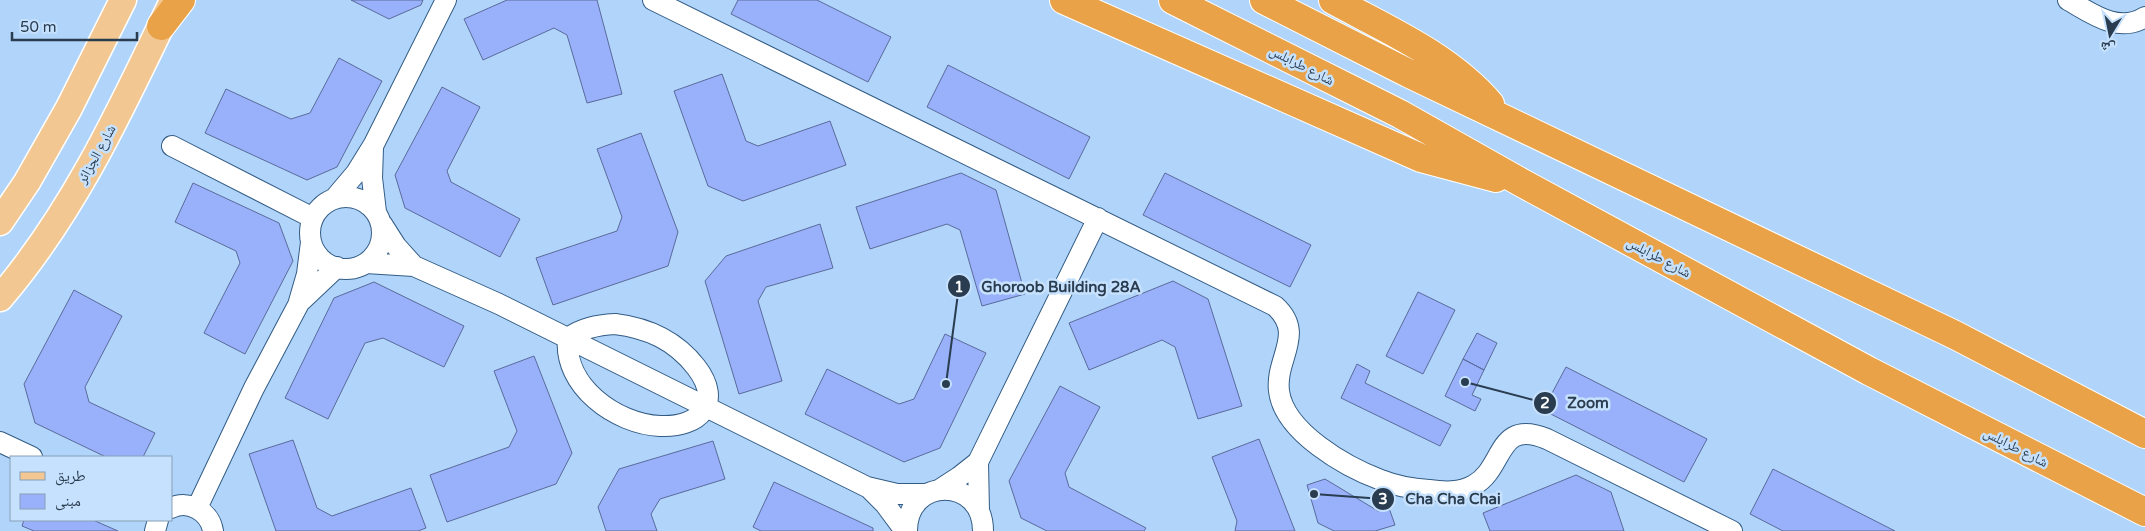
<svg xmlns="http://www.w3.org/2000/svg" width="2145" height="531" font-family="'Varela Round','Noto Naskh Arabic',sans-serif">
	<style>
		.building { fill: #99b1fa; stroke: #5a6a9b }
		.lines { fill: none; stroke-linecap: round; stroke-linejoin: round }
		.minor-casing { stroke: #335c85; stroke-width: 22 }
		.major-casing { stroke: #fff; stroke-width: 29 }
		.highway-casing { stroke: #fff; stroke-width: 30 }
		.minor { stroke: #fff; stroke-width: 20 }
		.major { stroke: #f2c791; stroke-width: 26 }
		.highway { stroke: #e9a248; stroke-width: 28 }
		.labels { text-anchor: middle; stroke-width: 5; stroke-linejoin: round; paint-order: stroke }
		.street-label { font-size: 14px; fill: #2a3c4f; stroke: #c6e1fd }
		.leader { fill: none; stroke: #2a3c4f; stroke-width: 2 }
		.callout-dot { fill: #2a3c4f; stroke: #c6e1fd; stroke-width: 2 }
		.mark-label { font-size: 15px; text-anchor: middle; font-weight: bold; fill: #fff }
		.callout-label { font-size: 15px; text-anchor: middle; font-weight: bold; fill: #2a3c4f; stroke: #c6e1fd; stroke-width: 5; stroke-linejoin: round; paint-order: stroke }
	</style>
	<rect width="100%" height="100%" fill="#b1d5fa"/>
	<path class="building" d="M351 0H423L421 5 389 19Z
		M507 0H597L622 94 587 103 567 35 554 28 483 60 464 19Z
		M738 0H817L891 37 868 82 731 14Z
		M339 58 382 81 337 167 307 180 205 133 226 89 291 119 310 113Z
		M948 65 1090 137 1069 179 927 107Z
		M722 74 746 141 758 146 830 121 846 165 743 201 708 186 674 91Z
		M442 87 480 107 447 171 451 182 520 219 500 257 405 208 395 175Z
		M641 133 678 232 668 266 553 305 536 258 617 231 622 217 597 149Z
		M961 173 996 190 1025 294 982 306 960 230 947 224 870 249 856 207Z
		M1165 173 1311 245 1290 287 1143 215Z
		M193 183 279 223 293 261 245 354 204 333 240 263 236 251 175 222Z
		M820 224 833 268 766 287 758 301 782 381 739 394 705 281 726 256Z
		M1173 281 1208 299 1242 406 1198 419 1175 347 1162 340 1089 370 1069 323Z
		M374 282 464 326 444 367 383 338 365 343 328 419 285 398 334 298Z
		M74 290 122 316 85 387 89 402 155 433 143 457H106L35 423 24 384Z
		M1418 292 1455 310 1423 374 1386 356Z
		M1477 333 1497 343 1484 370 1463 359Z
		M945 334 986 353 940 448 904 462 805 414 827 369 899 404 914 399Z
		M534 356 572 453 556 484 447 522 430 475 509 447 517 431 494 371Z
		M1463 359 1484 370 1472 395 1481 399 1475 411 1445 396Z
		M1357 364 1370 371 1365 383 1451 425 1440 446 1341 398Z
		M1566 367 1707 439 1684 482 1543 410Z
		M1060 386 1100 407 1065 473 1069 487 1146 528 1144 531H1047L1021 518 1009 481Z
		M1259 439 1295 531H1235L1237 521 1212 457Z
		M293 440 317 508 332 516 411 488 426 528 418 531H276L249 454Z
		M713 441 725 479 660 499 651 514 657 531H606L598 507 619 469Z
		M1773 469 1895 531H1783L1750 514Z
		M1576 475 1611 492 1624 531H1490L1483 513Z
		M1325 479 1378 511 1389 508 1395 525 1375 531H1334L1318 523 1307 485Z
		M774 482 873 528V531H761L753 527Z
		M24 520H93L118 531H34L22 526Z"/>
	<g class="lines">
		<defs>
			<path id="minor" d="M653 0 1275 306C1306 334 1275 358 1279 391 1284 432 1346 467 1381 480 1396 486 1413 489 1429 490 1444 492 1460 493 1474 485 1505 468 1496 418 1547 439L1732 531
				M2068 0C2091 13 2118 34 2145 17
				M172 146 313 218
				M373 148 372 178 376 212
				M310 233a36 36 0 1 1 72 0a36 36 0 1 1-72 0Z
				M334 199 356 173 374 144 446 0
				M382 224 396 246 414 266
				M366 263 414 266 499 304 867 487 897 494H927
				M301 301 337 267
				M615 324C648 328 675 340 696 367 724 403 699 428 660 426 616 424 563 386 568 338 582 328 597 325 615 324Z
				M0 442 32 457
				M978 462 979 511
				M869 488 885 504 905 531
				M939 490 959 477 978 462 1098 218
				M171 508C189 499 210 512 213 531
				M197 508 254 388 298 305 307 274 311 242
				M155 531 158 520
				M907 531C907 476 983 476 983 531"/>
			<path id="major" d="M0 222 27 182 69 108 123 0
				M0 298C74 212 122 107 171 5"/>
			<path id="highway" d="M1064 0 1421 158 1496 178
				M1173 0 1400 114 1524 184 1869 371 2145 512
				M1264 0 1408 73 1955 335 2145 434
				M1333 0C1388 30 1449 56 1490 104
				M161 26 181 0"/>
		</defs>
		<use href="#minor" class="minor-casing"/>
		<use href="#major" class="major-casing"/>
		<use href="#highway" class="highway-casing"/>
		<use href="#minor" class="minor"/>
		<use href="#major" class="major"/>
		<use href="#highway" class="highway"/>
	</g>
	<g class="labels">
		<g class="street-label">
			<text transform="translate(1302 65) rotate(27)" y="5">شارع طرابلس</text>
			<text transform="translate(96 154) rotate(-61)" y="5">شارع الجزائر</text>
			<text transform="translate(1659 257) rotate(28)" y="5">شارع طرابلس</text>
			<text transform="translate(2016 447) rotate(27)" y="5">شارع طرابلس</text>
		</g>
	</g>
	<path class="leader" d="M946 384L959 286M1465 382L1545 403M1314 494L1383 499"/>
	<g class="callout-dot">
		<circle cx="946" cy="384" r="5"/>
		<circle cx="1465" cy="382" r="5"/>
		<circle cx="1314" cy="494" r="5"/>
		<circle cx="959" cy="286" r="12"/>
		<circle cx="1545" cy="403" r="12"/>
		<circle cx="1383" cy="499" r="12"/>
	</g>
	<g class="mark-label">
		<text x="959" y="292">1</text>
		<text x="1545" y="408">2</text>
		<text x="1383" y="504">3</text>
	</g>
	<g class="callout-label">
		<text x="1061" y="292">Ghoroob Building 28A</text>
		<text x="1588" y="408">Zoom</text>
		<text x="1453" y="504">Cha Cha Chai</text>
	</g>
	<rect x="10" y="456" width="162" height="65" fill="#c6e1fd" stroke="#889fb7"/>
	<rect x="20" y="472" width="25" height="8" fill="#f2c791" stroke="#889fb7"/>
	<text x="55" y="481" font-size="15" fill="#2a3c4f">طريق</text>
	<rect x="20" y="494" width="25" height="15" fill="#99b1fa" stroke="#889fb7"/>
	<text x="55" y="506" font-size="15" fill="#2a3c4f">مبنى</text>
	<g transform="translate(2110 35) rotate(190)" stroke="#c6e1fd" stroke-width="4" paint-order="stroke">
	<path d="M0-4L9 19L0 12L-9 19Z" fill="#2a3c4f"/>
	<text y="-8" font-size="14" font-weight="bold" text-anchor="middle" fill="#2a3c4f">ش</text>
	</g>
	<path d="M12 32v8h125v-8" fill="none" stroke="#2a3c4f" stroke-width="2.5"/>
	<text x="20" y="32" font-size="15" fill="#2a3c4f" stroke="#c6e1fd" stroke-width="4" paint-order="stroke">50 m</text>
</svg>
